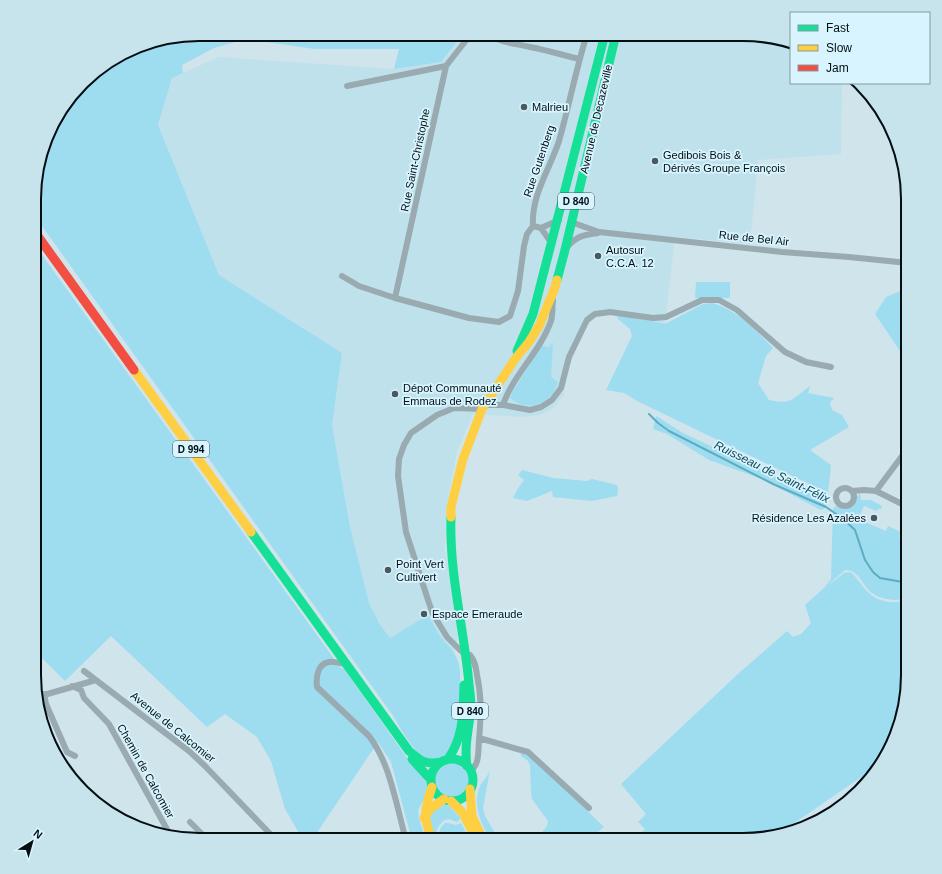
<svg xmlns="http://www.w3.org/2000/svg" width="942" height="874" font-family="Arial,sans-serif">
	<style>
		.built { fill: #bfe1ec }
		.green { fill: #9edcf0 }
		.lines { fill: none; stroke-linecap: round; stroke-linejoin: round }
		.stream { stroke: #5cadc3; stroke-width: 2 }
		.street { stroke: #99aab0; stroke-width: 6 }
		.fast { stroke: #16e098; stroke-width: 9 }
		.slow { stroke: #ffcf43; stroke-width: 9 }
		.jam { stroke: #f24e42; stroke-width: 9 }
		.poi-dot { fill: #4b595f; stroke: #d8f5ff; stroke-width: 1.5 }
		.labels { text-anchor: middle; stroke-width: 3.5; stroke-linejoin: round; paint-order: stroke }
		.shield { fill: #d8f5ff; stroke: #43535a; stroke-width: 1 }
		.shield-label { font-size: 10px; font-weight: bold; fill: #030e13 }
		.poi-label { font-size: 11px; fill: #030e13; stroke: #d8f5ff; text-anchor: start }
		.street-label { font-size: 11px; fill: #030e13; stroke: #d8f5ff }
		.water-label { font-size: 12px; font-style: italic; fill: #124c5b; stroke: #d8f5ff }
		.rim { fill: none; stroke: #030e13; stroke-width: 2 }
	</style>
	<rect width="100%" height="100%" fill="#d0e4eb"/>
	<path class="built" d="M463 34H754L791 44V83H842L841 154 758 160 750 244 675 237 665 324 616 313 596 316 589 321 572 355 563 396 553 409 539 415 522 417 473 414 457 452 447 504 445 548 458 635 454 654 438 633 428 615 390 638 379 623 369 603 350 527 332 425 342 353 219 275 158 125 172 78 219 57 394 69 441 62Z"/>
	<path class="green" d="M199 34H463L441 62 394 69 399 49H315L246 39 214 48 182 65 183 73 172 78 158 125 219 275 342 353 332 425 350 527 369 603 379 623 390 638 428 615C431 621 435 627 438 633 445 643 456 652 459 664 462 680 460 742 447 753 439 762 429 759 419 756L403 733 394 717 37 219V167L56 117 91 75 146 43Z
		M37 248 340 667 344 669 410 762 427 783V788L424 799 418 810 419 819 426 840H412L391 762 378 742 312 840H303L285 809 271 761 257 737 225 714 207 727 111 636 65 681 35 651Z
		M696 282H730V298H695Z
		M908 288V352L902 354 875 314 886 297Z
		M712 303C738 310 755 330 773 348L766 356 758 383 769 400C792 405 792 399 810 386L808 393 834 398 830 403 832 410 842 415 849 427 810 450 831 465 828 493 637 401 624 393 606 390 632 336 630 329 618 319 616 313 665 324 703 304Z
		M553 342 551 377 558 382C556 386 555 391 552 394 543 407 522 409 510 398L515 388 539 349 541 346 549 347Z
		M656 416 683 433 812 494 826 503 827 507 821 510 762 479 709 460 667 434 653 429Z
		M522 470 553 478 587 481 592 479 617 485 618 489 617 496 592 501 553 497 552 491 527 501 513 498 517 490 524 480 518 475Z
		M860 493 861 500H871L882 506 881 509H878L877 511 864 506 858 519 886 531 888 526 901 532 899 537 908 541V595C901 600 896 601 887 599 882 598 877 597 872 593 862 586 860 570 845 570L829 584H830L844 573 850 572C857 577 861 585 867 591 877 602 895 606 908 598V675L891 748 877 766 780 833 753 840H639L645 835 642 832 645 829 638 822 646 814 621 784 739 673 787 631 793 637 801 634 811 623 805 605 824 588 831 579 833 509 837 505C852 514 852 502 860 493Z
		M520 749 527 752 604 827 588 840H536L547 826 548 821 532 799 531 793 530 765 528 761 521 756Z
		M435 780a17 17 0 1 1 34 0a17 17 0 1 1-34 0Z
		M490 770 483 808 485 816 499 840H491C481 825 472 804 480 786 483 781 488 776 490 770Z
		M441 804 449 806 461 818 457 822 449 819 444 820 438 827 435 836C428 819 426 817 441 804Z
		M445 823H448L456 825 461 823 470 840H441C438 833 439 828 445 823Z"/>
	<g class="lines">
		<path class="stream" d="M649 414 658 423 669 431 773 484 826 507 842 518 855 530 865 560 873 572 880 578 908 583"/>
		<path class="street" d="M471 34 446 66 395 298 469 318 499 322 510 316 518 291 524 246 527 234 533 226 541 228
			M488 34C501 43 514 43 530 47 546 50 563 55 579 59
			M347 86 446 66
			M571 222 599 232 782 252 849 257 908 263
			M533 226C531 195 550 169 559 141 569 106 576 69 587 34
			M552 244 541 228 559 220
			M567 247C577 236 583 235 598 233
			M342 276 359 286 395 298
			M485 405H503L530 410 541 407 552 400 561 388 569 357 587 320 595 314 610 312 653 318 666 317 702 300H719L737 310 785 352 806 362 831 367
			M503 405C513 375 540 352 551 321 553 315 552 307 553 300
			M836 497a9 9 0 1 1 18 0a9 9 0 1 1-18 0Z
			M852 491 864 490 876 491 908 507
			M876 491 908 448
			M345 664C340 663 333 661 329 662 317 664 316 678 317 687L369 736C391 765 396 805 406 840
			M84 671 189 751 205 766 276 840
			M72 686 81 690 84 698 109 724 169 833
			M44 694 46 704 67 752 75 756
			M37 697 96 680
			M479 738 528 752 589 808
			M470 771C480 765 478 750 479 740 481 717 482 698 477 675 476 667 475 661 470 655H466L460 650 447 637 433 614 429 603 406 532 398 476 399 459 404 445 411 433 437 415 454 408 482 409
			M190 822 208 840"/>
		<path class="fast" d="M557 280 565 250 616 34
			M517 351 533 314 605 34
			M451 517C449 574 464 628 469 684 470 692 471 701 471 708 469 728 464 746 467 766
			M251 532 409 751C421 761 425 765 441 762
			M412 759 431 780
			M448 759C464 737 463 711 464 685
			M431 780a21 21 0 1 1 42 0a21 21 0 1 1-42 0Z"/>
		<path class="slow" d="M134 370 251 532
			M451 517V507L463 459 482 409 515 359 529 342 539 326 554 290 557 280
			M432 787C424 810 423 817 432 840
			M470 789 472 816 483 840
			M451 801 463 813 474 835
			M424 818 430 809 444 799"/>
		<path class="jam" d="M37 235 134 370"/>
	</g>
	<g class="poi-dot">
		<circle cx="524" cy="107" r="4"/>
		<circle cx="655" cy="161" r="4"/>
		<circle cx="598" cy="256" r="4"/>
		<circle cx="395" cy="394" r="4"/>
		<circle cx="874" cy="518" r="4"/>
		<circle cx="388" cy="570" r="4"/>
		<circle cx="424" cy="614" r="4"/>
	</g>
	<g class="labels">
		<g class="shield">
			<rect x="558" y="193" width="36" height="16" rx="3"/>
			<rect x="173" y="441" width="36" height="16" rx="3"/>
			<rect x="452" y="703" width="36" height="16" rx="3"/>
		</g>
		<g class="shield-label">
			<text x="576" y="205">D 840</text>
			<text x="191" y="453">D 994</text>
			<text x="470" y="715">D 840</text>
		</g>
		<g class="poi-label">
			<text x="532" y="111">Malrieu</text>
			<text x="663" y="159">Gedibois Bois &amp;<tspan x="663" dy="13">Dérivés Groupe François</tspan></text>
			<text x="606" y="254">Autosur<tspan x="606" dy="13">C.C.A. 12</tspan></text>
			<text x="403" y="392">Dépot Communauté<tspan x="403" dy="13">Emmaus de Rodez</tspan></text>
			<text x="866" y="522" text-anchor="end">Résidence Les Azalées</text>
			<text x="396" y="568">Point Vert<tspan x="396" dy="13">Cultivert</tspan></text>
			<text x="432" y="618">Espace Emeraude</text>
		</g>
		<g class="street-label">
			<text transform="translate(596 119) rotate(-77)" y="4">Avenue de Decazeville</text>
			<text transform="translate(415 160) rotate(-78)" y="4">Rue Saint-Christophe</text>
			<text transform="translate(539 161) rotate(-71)" y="4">Rue Gutenberg</text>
			<text transform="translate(754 238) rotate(6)" y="4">Rue de Bel Air</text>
			<text transform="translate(173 727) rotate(39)" y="4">Avenue de Calcomier</text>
			<text transform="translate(146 771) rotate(61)" y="4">Chemin de Calcomier</text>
		</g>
		<g class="water-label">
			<text transform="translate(772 472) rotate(26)" y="4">Ruisseau de Saint-Félix</text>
		</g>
	</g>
	<path d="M0 0H942V874H0ZM199 41H743A158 158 0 0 1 901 199V675A158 158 0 0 1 743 833H199A158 158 0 0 1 41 675V199A158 158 0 0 1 199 41Z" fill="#c7e3ec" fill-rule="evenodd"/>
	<path class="rim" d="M199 41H743A158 158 0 0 1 901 199V675A158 158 0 0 1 743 833H199A158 158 0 0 1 41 675V199A158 158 0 0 1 199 41Z"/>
	<rect x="790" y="12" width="140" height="72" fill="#d8f5ff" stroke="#8399a1"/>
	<rect x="798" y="25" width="20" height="6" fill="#16e098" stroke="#8399a1"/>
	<text x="826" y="32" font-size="12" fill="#030e13">Fast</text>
	<rect x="798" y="45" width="20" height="6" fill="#ffcf43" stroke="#8399a1"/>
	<text x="826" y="52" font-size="12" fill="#030e13">Slow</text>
	<rect x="798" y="65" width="20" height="6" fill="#f24e42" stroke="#8399a1"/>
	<text x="826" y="72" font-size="12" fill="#030e13">Jam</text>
	<g transform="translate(32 842) rotate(37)" stroke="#d8f5ff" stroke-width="3" paint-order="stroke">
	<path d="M0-3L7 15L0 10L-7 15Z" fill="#030e13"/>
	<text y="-6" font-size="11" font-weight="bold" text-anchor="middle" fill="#030e13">N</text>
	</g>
</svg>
